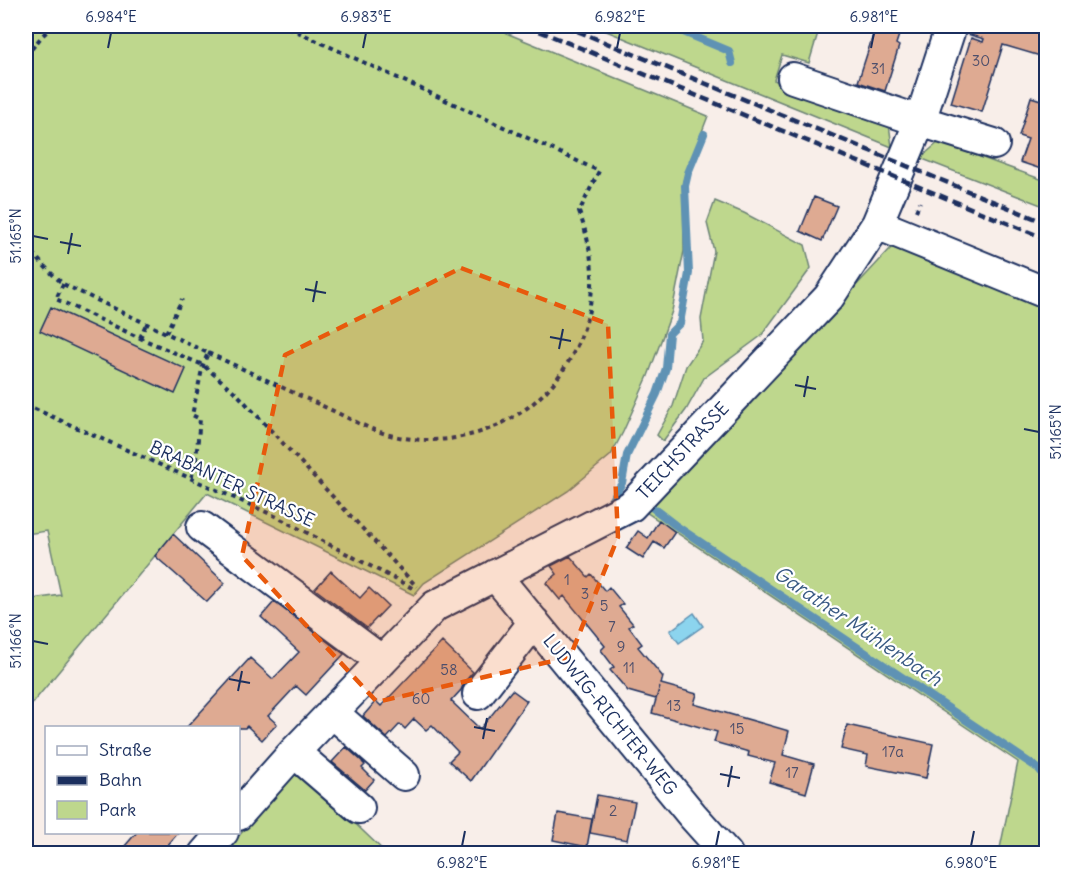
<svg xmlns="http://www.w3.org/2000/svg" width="1072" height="879" font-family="Delius,sans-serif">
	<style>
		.green { fill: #bed78d; stroke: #6c8376; stroke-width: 1.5 }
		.water { fill: #8cd4ee; stroke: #5f92b4; stroke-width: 1.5 }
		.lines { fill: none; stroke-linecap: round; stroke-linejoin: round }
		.stream { stroke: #5f92b4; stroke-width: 8 }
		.building { fill: #deaa92; stroke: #1b2f5e; stroke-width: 1.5 }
		.minor-casing { stroke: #1b2f5e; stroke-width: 34 }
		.path { stroke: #1b2f5e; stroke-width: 4; stroke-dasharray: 4.5 4.5; stroke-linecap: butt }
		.minor { stroke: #fff; stroke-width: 30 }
		.rail { stroke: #1b2f5e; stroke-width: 4.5; stroke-dasharray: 9 4.5; stroke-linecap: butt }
		.marked { fill: #e8590c; fill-opacity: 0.2; stroke: #e8590c; stroke-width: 4.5; stroke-dasharray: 12 8; stroke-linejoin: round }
		.ticks { fill: none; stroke: #1b2f5e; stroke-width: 2 }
		.labels { text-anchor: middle; stroke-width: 4.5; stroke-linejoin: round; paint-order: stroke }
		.number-label { font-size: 15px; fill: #4c4e6b }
		.street-label { font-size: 18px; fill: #1b2f5e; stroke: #fff }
		.water-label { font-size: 20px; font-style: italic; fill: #375882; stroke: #fff }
		.neatline { fill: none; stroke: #1b2f5e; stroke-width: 2 }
		.ticks-label { font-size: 15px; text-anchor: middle; fill: #1b2f5e }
	</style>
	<rect width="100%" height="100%" fill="#f8eee9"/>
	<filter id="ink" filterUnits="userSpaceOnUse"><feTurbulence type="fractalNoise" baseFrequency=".0167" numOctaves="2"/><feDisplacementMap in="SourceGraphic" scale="12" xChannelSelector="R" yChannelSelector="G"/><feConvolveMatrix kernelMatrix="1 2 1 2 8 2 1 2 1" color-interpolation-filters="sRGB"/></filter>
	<g filter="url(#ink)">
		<path class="green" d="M26 26H489L708 116 683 181 684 251 672 311 648 376 623 432 611 455 568 491 424 583 414 595 207 493 26 711V600L61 595 47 531 26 534Z
			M594 26H820L809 63 782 55 774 80 889 124 892 147Z
			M939 142 1046 181V207L920 158Z
			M715 201 744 213 805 245 811 268 761 336 704 378 686 410 663 441 657 435 673 406 686 366 703 341 701 319 714 251 707 223Z
			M891 248 917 250 1046 304V853H999L1018 762 646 512Z
			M299 770 386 853 222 854Z"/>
		<path class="water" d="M694 613 703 626 679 643 670 631Z"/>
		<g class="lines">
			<path class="stream" d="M669 26 729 51 732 63
				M609 504 622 483 627 455 657 394 666 368 669 334 680 323 689 273 685 186 688 173 704 134
				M649 505 675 525 1039 769 1046 778"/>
		</g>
		<path class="building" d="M876 26H902L896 44 899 46 885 91 858 82Z
			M968 26H1015L1047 35V58L1003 45 982 112 951 103 971 38 983 42 984 39 967 34Z
			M1043 95H1047V171L1020 162 1028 139 1019 136 1031 97 1041 100Z
			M814 197 837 206 822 241 800 231Z
			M51 307 186 369 175 394 40 331Z
			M659 520 675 532 664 548 654 542 643 559 626 548 638 531 648 538Z
			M173 534 225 583 207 602 155 556Z
			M570 556 588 577 591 574 605 591 609 587 623 604 619 607 633 624 629 627 642 644 638 647 663 677 661 684 697 694 694 704 789 731 783 755 814 764 806 793 769 782 775 763 748 756 749 752 714 742 717 732 652 713 660 686 656 699 628 691 610 670 614 667 601 650 605 646 564 596 560 600 546 583 557 574 551 566Z
			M331 571 360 598 369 588 388 606 367 628 315 589Z
			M274 602 344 654 306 695 296 686 268 716 277 724 262 740 247 726 245 728H186L250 658 273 679 299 652 261 617Z
			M442 642 473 672 464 683 461 690 451 701 480 729 512 690 527 701 471 781 449 761 458 752 432 725 426 730 414 719 405 729 400 724 387 738 363 716 376 701 381 706Z
			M847 725 933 744 926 778 866 766 868 755 841 749Z
			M346 747 364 763H363L365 765 362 768 374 780 365 790 332 762Z
			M597 795 635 802 627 840 590 833Z
			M558 813 592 819 587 847 553 840Z
			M137 832H179L160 854H118Z"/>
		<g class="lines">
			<defs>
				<path id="minor" d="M793 78 920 121 994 144
					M877 224 1046 293
					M202 527 382 661
					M495 575 692 815 727 854
					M478 694 534 622
					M332 712 404 775
					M294 752 359 808
					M238 815 294 752 435 606 631 506 829 297 877 224 920 121 951 26
					M204 854 223 832"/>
			</defs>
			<use href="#minor" class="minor-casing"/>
			<path class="path" d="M26 56 42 36 53 26
				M916 211 920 202
				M26 246 49 271 63 284 208 353 203 365 192 415 200 419 195 469 191 477
				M63 284 56 299 140 338 203 365 237 394 417 587
				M166 333 182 299
				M140 338 146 324
				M208 353C248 371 287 390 327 408 349 418 371 431 394 436 461 451 531 423 567 364 597 315 599 266 579 212L599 171 285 26
				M26 405 275 516 416 590"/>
			<use href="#minor" class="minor"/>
			<path class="rail" d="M527 26 1046 239
				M565 26 1046 223"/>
		</g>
	</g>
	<path class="marked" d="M461 268 608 324 618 537 570 657 377 702 242 556 285 355Z"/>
	<path class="ticks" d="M108 48 111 33M363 48 366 33M617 48 620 33M871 48 874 33M33 236 48 239M60 242 81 246M68 254 72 233M305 289 326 293M313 302 317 281M550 337 571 341M559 349 563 329M795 385 816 389M804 397 808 376M1024 429 1039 432M33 641 48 644M229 679 250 683M238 691 242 671M474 727 495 731M483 739 487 718M720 774 740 778M728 787 732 766M462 846 465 831M716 846 719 831M971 846 974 831"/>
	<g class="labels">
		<g class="number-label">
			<text x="981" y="66">30</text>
			<text x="878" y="74">31</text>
			<text x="567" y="585">1</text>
			<text x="585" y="599">3</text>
			<text x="604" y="611">5</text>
			<text x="612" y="632">7</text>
			<text x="621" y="652">9</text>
			<text x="629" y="673">11</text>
			<text x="449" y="675">58</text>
			<text x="421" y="704">60</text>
			<text x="674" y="711">13</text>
			<text x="737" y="734">15</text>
			<text x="893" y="757">17a</text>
			<text x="792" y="778">17</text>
			<text x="613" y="816">2</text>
		</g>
		<g class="street-label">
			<text transform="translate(683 451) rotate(-47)" y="6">TEICHSTRASSE</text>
			<text transform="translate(232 484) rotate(25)" y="6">BRABANTER STRASSE</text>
			<text transform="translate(610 715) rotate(51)" y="6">LUDWIG-RICHTER-WEG</text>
		</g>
		<g class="water-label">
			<text transform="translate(858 626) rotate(34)" y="7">Garather Mühlenbach</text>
		</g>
	</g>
	<rect width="1072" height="879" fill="none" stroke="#fff" stroke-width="66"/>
	<rect x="45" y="726" width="195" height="108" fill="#ffffff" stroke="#a4acbf" stroke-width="1.5"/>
	<rect x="57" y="746" width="30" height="9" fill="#ffffff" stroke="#a4acbf" stroke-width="1.5"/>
	<text x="99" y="756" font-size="18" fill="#1b2f5e">Straße</text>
	<rect x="57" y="776" width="30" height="9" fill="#1b2f5e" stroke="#a4acbf" stroke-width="1.5"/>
	<text x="99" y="786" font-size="18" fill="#1b2f5e">Bahn</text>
	<rect x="57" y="801" width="30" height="18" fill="#bed78d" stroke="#a4acbf" stroke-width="1.5"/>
	<text x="99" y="816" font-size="18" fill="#1b2f5e">Park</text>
	<rect x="33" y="33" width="1006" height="813" class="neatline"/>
	<g class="ticks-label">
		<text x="111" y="22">6.984°E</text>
		<text x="366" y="22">6.983°E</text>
		<text x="620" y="22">6.982°E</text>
		<text x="874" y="22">6.981°E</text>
		<text transform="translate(16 236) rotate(-90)" y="5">51.165°N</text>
		<text transform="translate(1056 432) rotate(-90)" y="5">51.165°N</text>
		<text transform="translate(16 641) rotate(-90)" y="5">51.166°N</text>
		<text x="462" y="868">6.982°E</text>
		<text x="716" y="868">6.981°E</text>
		<text x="971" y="868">6.980°E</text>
	</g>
</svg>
